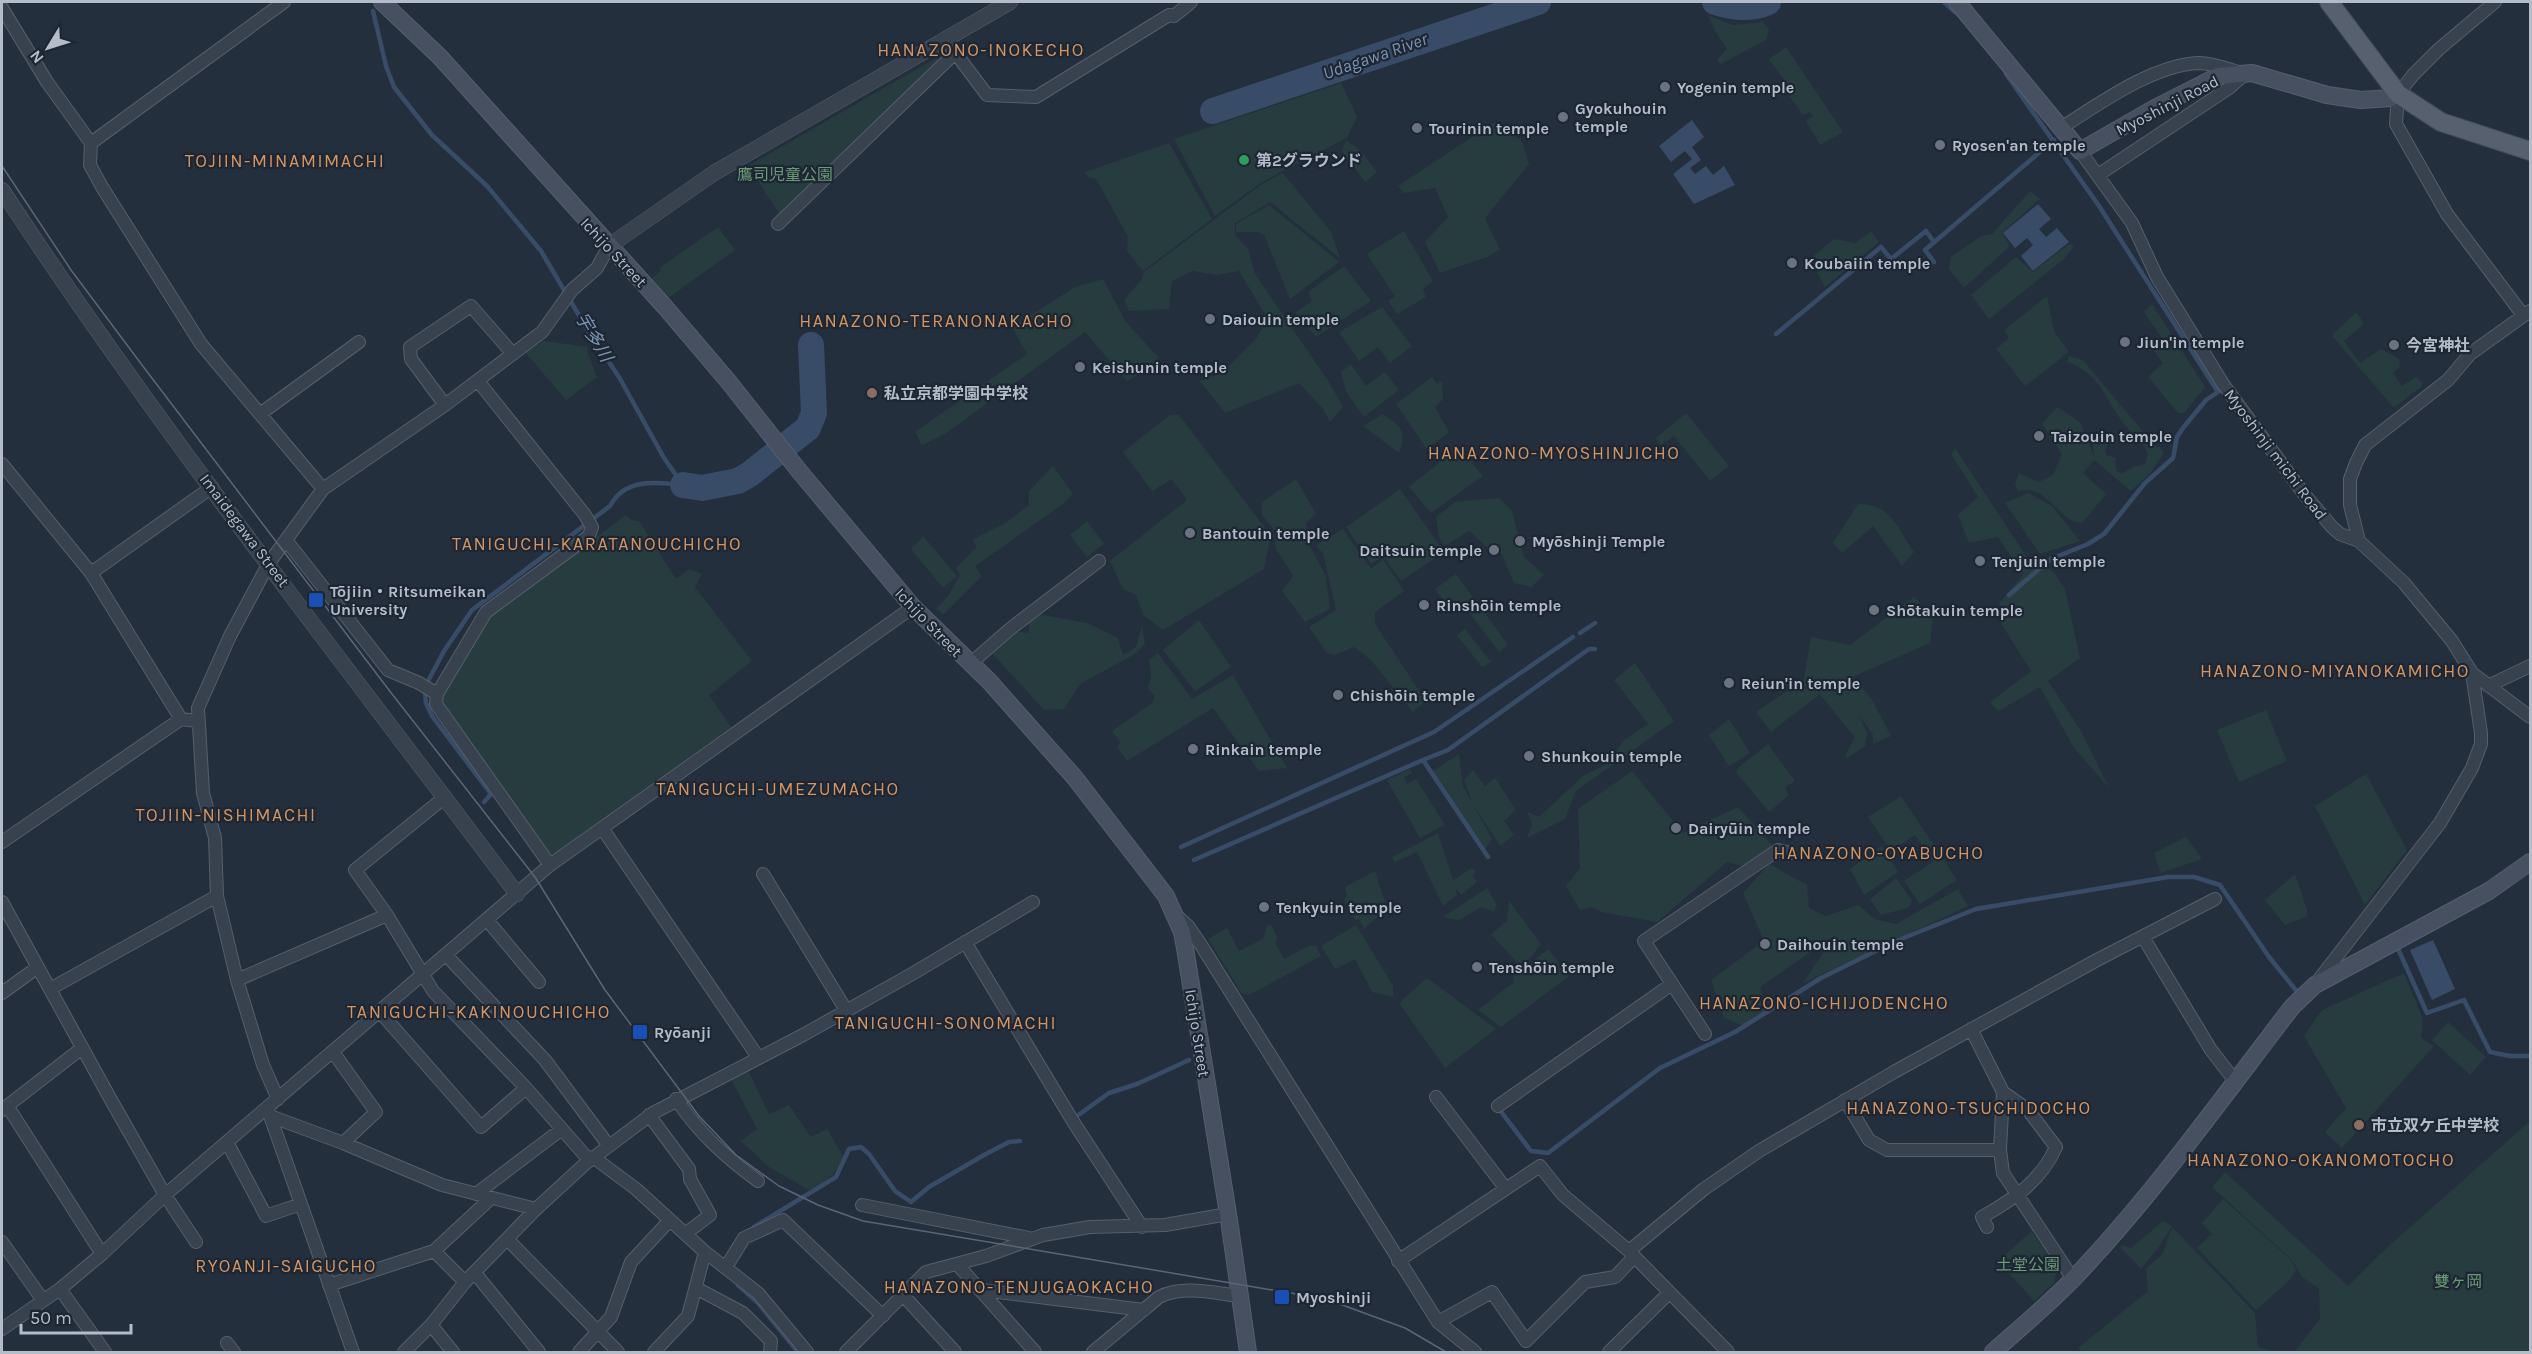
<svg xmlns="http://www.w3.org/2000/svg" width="2532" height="1354" font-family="Karla,'Noto Sans JP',sans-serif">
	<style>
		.green { fill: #263c3f }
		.water { fill: #394c67 }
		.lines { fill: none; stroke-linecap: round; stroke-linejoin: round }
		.stream { stroke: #394c67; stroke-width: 4.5 }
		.river { stroke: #394c67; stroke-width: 26 }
		.minor-casing { stroke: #565f6c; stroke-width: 14 }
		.tertiary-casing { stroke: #565f6c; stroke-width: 16 }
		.secondary-casing { stroke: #565f6c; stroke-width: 18 }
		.primary-casing { stroke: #414a57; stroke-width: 20 }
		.minor { stroke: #38414e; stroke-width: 12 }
		.tertiary { stroke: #38414e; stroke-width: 15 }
		.secondary { stroke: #465061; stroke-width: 16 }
		.primary { stroke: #56606e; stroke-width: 18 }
		.tram { stroke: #5a6575; stroke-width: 1.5 }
		.worship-dot { fill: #6b7280; stroke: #1d2633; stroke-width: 2 }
		.leisure-dot { fill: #2e9e5b; stroke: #1d2633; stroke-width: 2 }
		.education-dot { fill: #8d6e63; stroke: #1d2633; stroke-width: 2 }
		.transit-dot { fill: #1a4fb4; stroke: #1d2633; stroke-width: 2 }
		.labels { text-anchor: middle; stroke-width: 4.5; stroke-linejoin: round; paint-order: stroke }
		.poi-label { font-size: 16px; font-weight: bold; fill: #b4bcc9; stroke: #1d2633; text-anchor: start }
		.street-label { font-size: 16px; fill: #b4bcc9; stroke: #1d2633 }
		.park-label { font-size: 16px; fill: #6b9a76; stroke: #1d2633 }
		.neighbourhood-label { font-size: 18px; letter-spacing: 1.5px; fill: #d59563; stroke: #1d2633 }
		.water-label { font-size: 18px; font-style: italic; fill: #7c92b1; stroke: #1d2633 }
	</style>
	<rect width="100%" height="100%" fill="#242f3e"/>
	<path class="green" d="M1708 15 1733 25 1763 22 1769 30 1766 40 1721 64 1717 60 1727 49 1715 31Z
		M1786 47 1843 132 1820 145 1806 121 1813 116 1810 112 1803 115 1782 86 1786 83 1769 59Z
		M936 58 940 63 779 213 748 166Z
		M1341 83 1357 117 1347 138 1262 182 1215 216 1174 139Z
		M1495 122 1522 141 1529 164 1485 218 1500 250 1487 257 1440 273 1425 242 1448 217 1435 188 1404 193 1398 186Z
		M1346 140 1361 151 1377 172 1365 182 1342 151Z
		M1169 143 1212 219 1143 271 1127 251 1128 237 1096 179 1088 177 1085 172Z
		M1283 173 1331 232 1340 258 1270 202 1235 223V235L1248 249 1255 274 1329 382 1343 407 1330 422 1323 409 1299 383 1225 413 1200 381 1223 372 1255 340 1268 319 1239 271 1217 275 1193 271 1172 281 1169 309 1129 311 1124 300 1142 279 1144 272 1262 184Z
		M2030 191 2040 199 2002 233 2010 246 1964 288 1949 269 1951 257 1981 236 1992 234Z
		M1269 205 1339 262 1290 299 1264 235 1257 232H1236V224Z
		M718 227 735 250 667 299 649 280 661 271 659 268Z
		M1404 231 1433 281 1423 289 1426 297 1397 314 1388 301 1395 296 1367 254Z
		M1871 231 1879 242 1825 287 1810 259 1834 239 1855 243Z
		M2069 244 2074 246 2064 259 1989 319 1971 295 2016 257 2033 272Z
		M1344 266 1371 301 1316 337 1295 313 1312 301 1308 292Z
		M1103 279 1126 322 1159 358 1152 366 1127 381 1085 332 945 434 922 445 915 432 1027 354 1012 327 1075 287Z
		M2047 296 2054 331 2069 352 2025 386 1996 349 2009 338 2004 330Z
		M2152 304 2205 387 2184 413H2178L2148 377 2163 363 2154 351 2164 341 2144 312Z
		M1382 307 1412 346 1390 363 1378 347 1359 361 1339 332Z
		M2355 313 2358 314 2364 324 2344 341 2360 363 2381 349 2399 359 2400 367 2393 373 2402 386 2416 377 2421 381 2422 386 2394 408 2333 337V334Z
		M544 341 588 347 587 351 597 377 566 400 525 352Z
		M2069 356 2083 360 2154 445 2161 448 2164 453 2151 472 2131 491 2094 460 2083 473 2106 494 2082 523C2057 522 2049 483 2018 491L2015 485 2019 473 2039 482 2053 475 2062 454 2042 424 2057 407 2080 422 2094 457 2093 440 2103 437 2109 442 2105 450 2106 455 2116 458 2115 465 2118 472 2123 473 2133 467 2145 464 2148 453C2142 440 2132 435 2124 424 2105 399 2100 373 2067 362Z
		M1351 364 1366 386 1385 372 1399 390 1364 417 1346 392 1341 372Z
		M1432 377 1437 384 1442 381 1443 399 1435 407 1449 432 1427 449 1396 404Z
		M1686 413 1729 466 1710 481 1674 436 1661 445 1656 438Z
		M1383 414C1402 427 1407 431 1399 453L1363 426Z
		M1170 415H1179L1271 536 1264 569 1163 630 1143 615 1136 595 1123 589 1110 561 1187 500 1172 479 1152 491 1123 452Z
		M1955 448 2030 562 2053 571 2065 589 2080 658 2048 681 2081 731 2109 788 2074 748 2040 687 1998 711 1990 702 2031 671 1997 617 2000 602 2023 575 1998 537 1969 543 1958 515 1978 497 1951 454Z
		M1456 449H1461L1483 476 1431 513 1409 487Z
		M1053 466 1073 494 1063 504 975 566 982 576 944 614 936 609 948 596 960 575 956 568 977 547 972 540 1007 522 1029 505V491Z
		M1296 479 1316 514 1306 523 1309 544 1326 576 1330 609 1305 622 1282 591 1293 576 1275 547 1276 532 1262 515V502Z
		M1400 489 1444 552 1401 581 1383 556 1371 564 1346 527Z
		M2028 493 2052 506 2080 541 2040 554 2005 503Z
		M1499 498 1512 511 1524 557 1544 575 1531 587 1514 583 1501 553 1486 546 1469 531 1445 546 1439 538 1436 517 1455 502Z
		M1858 504C1892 505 1897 527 1914 552L1902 566 1873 526 1842 553 1833 543Z
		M626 515 631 520 639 521 676 579 689 569 702 574 695 587 752 661 709 695 731 727 554 854 545 853 485 763 440 704 443 694 480 624Z
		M1087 521 1104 544 1087 557 1070 535Z
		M1343 529 1371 569 1383 559 1404 591 1375 612V624L1426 701 1413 712 1371 660 1354 647 1334 655 1327 653 1309 627 1336 610 1323 553 1315 546Z
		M923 536 957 576 943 588 911 549Z
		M1456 574 1508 645 1499 652 1463 604 1452 613 1435 589Z
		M1914 597 1933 618 1930 643 1841 682 1844 687 1855 680 1871 698 1891 736 1873 744V735L1859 715 1867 733 1865 746 1848 758 1845 755 1855 738 1820 694 1771 732 1756 712 1804 679 1811 637 1850 645Z
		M1037 614 1087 623 1118 638 1123 655 1136 647 1142 626 1145 644 1135 654 1080 684 1064 709 1044 710 991 652 1015 631 1029 633V620Z
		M1199 620 1231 667 1195 691 1163 650Z
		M1465 629 1491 662 1482 667 1457 635Z
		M1158 653 1192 699 1233 675 1287 768 1259 771 1213 708 1127 761 1117 747 1120 742 1112 731 1152 703 1155 697 1148 688 1151 676 1149 660Z
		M1635 663 1674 721 1576 791 1565 819 1527 838 1532 824 1527 812 1539 817 1583 776 1608 763 1624 740 1648 724 1614 680Z
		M2266 710 2287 761 2239 782 2217 730Z
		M1729 719 1750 753 1729 766 1709 735Z
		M1768 744 1795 781 1785 788 1789 795 1769 812 1736 772 1739 767Z
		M1459 754 1463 786 1473 804 1464 780 1473 770 1485 786 1495 778 1516 810 1504 821 1514 835 1500 846 1473 804 1492 839 1484 851 1430 773Z
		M1410 769 1412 773 1404 777 1407 784 1416 779 1445 825 1420 838 1387 780Z
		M1632 771 1683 833 1738 807 1772 845 1750 868 1727 862 1657 922 1602 912 1592 907 1580 910 1566 886 1580 868 1578 809Z
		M2366 774 2407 850 2365 905 2315 806Z
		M1901 796 1957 880 1920 904 1904 881 1933 862 1915 835 1891 851 1868 817Z
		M1438 833 1453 880 1472 868 1476 872 1472 875 1477 882 1461 895 1455 887 1457 895 1443 906 1417 852 1395 862 1392 857Z
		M2186 837 2202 859 2161 873 2154 853Z
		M1882 846 1898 872 1864 895 1850 869Z
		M1769 864 1807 885 1809 908 1826 916 1858 905 1875 919 1896 924 1958 889 1968 906 1803 983 1834 936 1760 987 1767 1013 1746 1027 1724 1018 1711 980 1764 941 1743 893Z
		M1375 871 1387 908 1364 929 1359 919 1355 920 1344 900 1347 896 1345 887Z
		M2295 874 2307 910V916L2285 925 2265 900Z
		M1896 878 1912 901 1908 908 1881 915 1870 899Z
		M1487 888 1497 905 1494 912 1481 907 1459 920 1443 917Z
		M1509 901 1541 944 1522 968 1491 934 1507 921Z
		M1271 925 1278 938 1275 942 1284 959 1310 945 1316 946 1321 956 1249 995 1242 994 1208 939 1227 928 1239 951 1263 939 1267 926Z
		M1356 925 1393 986V997L1372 992 1355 959 1335 969 1321 946Z
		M1548 949 1569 976 1501 1027 1478 1010 1514 982 1513 977Z
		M2404 973 2423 1019 2421 1038 2434 1046 2342 1148 2325 1132 2346 1108 2304 1036 2322 1010Z
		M1427 978 1496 1029 1445 1068 1399 1003Z
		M2448 1022 2486 1057 2470 1075 2432 1040Z
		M748 1070 769 1114 789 1105 811 1137 827 1129 843 1156C837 1173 826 1183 809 1190L769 1167 741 1141 757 1129 731 1079Z
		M2530 1121V1352H2294L2320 1319 2319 1289 2302 1277 2292 1260 2212 1187 2225 1172 2348 1286 2381 1253Z
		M2223 1199 2291 1260 2296 1270 2290 1280 2256 1310 2197 1248 2212 1234 2202 1223Z
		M2163 1221 2172 1226 2159 1247 2141 1269 2120 1247 2123 1245 2131 1248Z
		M2173 1228 2255 1313 2258 1347 2276 1352H2081L2078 1348 2148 1291 2146 1269 2163 1253 2169 1234Z
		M2032 1231 2057 1269 2054 1283 2034 1301 1998 1261Z"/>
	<path class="water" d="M1692 120 1704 137 1692 147 1701 160 1690 168 1695 174 1706 166 1713 175 1724 166 1735 185 1694 204 1673 174 1692 159 1685 151 1671 162 1659 146Z
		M2038 204 2051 219 2039 229 2046 237 2057 228 2069 242 2033 271 2021 256 2033 245 2027 238 2015 248 2003 233Z
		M2433 940 2455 989 2432 1000 2410 950Z"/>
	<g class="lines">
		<path class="stream" d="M1944 2 1955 12
			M373 11 386 66 394 87 432 135 487 186 541 251 590 334 619 377 664 458 683 485
			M2006 74 2099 206 2218 392 2206 400 2183 428 2177 437 2173 458 2145 483 2104 534 2088 544 2051 559 2009 595
			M1934 262 1925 250 2054 140
			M1776 334 1881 247 1891 259 1926 231 1934 242
			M1580 633 1595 623
			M484 802 491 794 432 716 426 703 425 692 427 683 444 651 472 610 610 506C625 478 655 482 683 485
			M1181 847 1434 732 1573 637
			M1488 857 1423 760 1448 750 1589 649H1595
			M1194 860 1423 760
			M2399 951 2427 1013 2464 1000 2490 1052 2510 1056H2530
			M1499 1109 1531 1151 1548 1153 1660 1068 1735 1032 1821 978 1896 941 1976 909 2168 877H2194L2220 885 2269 957 2299 994
			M1077 1116 1109 1093 1137 1084 1189 1060
			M754 1227 836 1177 849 1149 861 1147 869 1154 895 1191 911 1202 929 1187 984 1155 1009 1142 1020 1141
			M738 1285 758 1303 798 1352"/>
		<path class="river" d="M1715 2C1733 8 1750 10 1768 2
			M1213 111 1538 2
			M683 485 702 488 738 481 750 474 808 428 814 413 811 345"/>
		<defs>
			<path id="minor" d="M2495 2 2439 49 2413 75 2398 94 2396 124 2447 214 2523 315
				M2 8 47 82 91 143 90 165 102 187 201 344 323 489 269 563 230 636 198 708 203 793 215 838 217 896 237 980 263 1065 278 1099
				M945 39 987 95 1036 97 1169 15 1174 16 1191 2
				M2061 128C2099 104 2152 65 2199 63 2213 63 2231 70 2245 74L2229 88 2098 175
				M91 143 284 2
				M2080 151 2132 223 2157 277 2223 384 2304 494 2332 527 2340 534 2359 541 2404 583 2452 641 2472 673 2481 733V744L2472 768 2440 823 2317 982
				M778 224 954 54
				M445 405 411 359 410 347 471 306 513 354
				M260 414 359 342
				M2 464 91 573 181 719 197 721
				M323 489 445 405 542 332 572 290 597 268 609 246
				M286 540 388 670 419 683 437 694 486 612 589 536 592 527 585 515 478 381
				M2359 541 2350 505V479L2356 463 2365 445 2448 380 2470 354 2530 311
				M91 573 212 487
				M970 664 1010 629 1099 561
				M2472 673 2530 717
				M2488 686 2530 666
				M437 694 436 704 550 865
				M445 797 355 870 387 915 433 991 526 1088 589 1160
				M602 828 758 1057
				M2 842 181 719
				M763 874 846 1010
				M2 902 111 1100 165 1195 196 1242
				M1178 917 1188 926 1201 945 1438 1322 1475 1352
				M487 920 539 982
				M2143 937 2211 1050 2235 1081
				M965 942 1074 1123 1142 1227
				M446 955 545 1060 609 1146
				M237 980 387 915
				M50 989 217 896
				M2 993 38 967
				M380 1012 481 1127 526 1088
				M1971 1029 2003 1092 2000 1150 2003 1173 2073 1279
				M1705 1034 1644 941 1778 850 1790 853
				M333 1052 376 1112 343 1143
				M1436 1097 1506 1189
				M676 1099C700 1134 724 1156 758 1181
				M1845 1100 1869 1140 1887 1150H2000
				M1498 1106 1672 984
				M8 1107 102 1254
				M2 1110 82 1048
				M268 1110 353 1352
				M649 1115 689 1169 690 1179 710 1215 685 1234
				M270 1116 343 1143 442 1185 536 1209
				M227 1142 266 1216 301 1204
				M593 1157 636 1189 705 1252 758 1293 807 1352
				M476 1194 562 1129
				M862 1205 1029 1238
				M1987 1227 1982 1217C2014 1199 2041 1181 2056 1147L2028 1110 2003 1092
				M508 1240 618 1352
				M2 1242 42 1299
				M434 1251 465 1282
				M1629 1251 1704 1189 1759 1151 1894 1072 2097 960 2215 899
				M1398 1261 1540 1166 1563 1195 1629 1251 1728 1352
				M957 1264 1035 1352
				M726 1267 744 1238 783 1220 883 1316
				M475 1273 539 1352
				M329 1285 434 1251 490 1199
				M696 1288 743 1313 771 1341 770 1352
				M60 1289 105 1352
				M981 1290 1144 1310
				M903 1295 955 1352
				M1438 1322 1492 1292 1526 1341 1585 1282 1615 1277 1634 1257
				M431 1325 453 1352
				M2 1329 60 1289 102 1254 165 1195 550 865 913 607
				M227 1343 234 1352
				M404 1352 431 1325 465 1282 536 1209 585 1164 653 1113 803 1035 912 974 1033 902
				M579 1352 611 1317 631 1262 670 1220
				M654 1352 688 1316 705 1252
				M846 1352 926 1272 986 1256 1043 1235 1090 1227 1165 1225 1228 1214
				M1093 1352 1159 1297C1183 1285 1214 1293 1240 1296
				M1609 1352 1668 1294"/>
			<path id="tertiary" d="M2 190C161 433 343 661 517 894
				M609 246 714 173 1010 2"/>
			<path id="secondary" d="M382 2 440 57 665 307 728 381 800 472 913 607 989 681 1075 778 1166 896 1182 932 1185 948 1229 1220 1248 1352
				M1957 2 2080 151 2155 108 2218 76 2252 73 2327 95 2361 100 2391 98 2398 94
				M1993 1352C2020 1328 2049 1304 2074 1278 2154 1194 2222 1098 2292 1007L2315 985 2489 891 2530 862"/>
			<path id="primary" d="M2329 2 2398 94 2441 122 2530 151"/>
		</defs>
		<use href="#minor" class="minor-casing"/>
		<use href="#tertiary" class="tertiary-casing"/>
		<use href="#secondary" class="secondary-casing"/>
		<use href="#primary" class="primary-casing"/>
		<use href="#minor" class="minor"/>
		<use href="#tertiary" class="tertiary"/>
		<use href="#secondary" class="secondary"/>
		<use href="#primary" class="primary"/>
		<path class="tram" d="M2 166 71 270 142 365 392 694 535 877 605 990 699 1116 736 1155 779 1186 818 1205 863 1221 1326 1299 1405 1328 1446 1352"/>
	</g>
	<g class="worship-dot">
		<circle cx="1665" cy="87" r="6"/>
		<circle cx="1563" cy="117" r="6"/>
		<circle cx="1417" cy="128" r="6"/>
		<circle cx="1940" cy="145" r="6"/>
		<circle cx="1792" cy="263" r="6"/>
		<circle cx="1210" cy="319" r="6"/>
		<circle cx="2125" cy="342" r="6"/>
		<circle cx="2394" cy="345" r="6"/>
		<circle cx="1080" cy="367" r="6"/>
		<circle cx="2039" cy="436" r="6"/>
		<circle cx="1190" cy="533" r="6"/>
		<circle cx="1520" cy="541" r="6"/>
		<circle cx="1494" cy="550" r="6"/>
		<circle cx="1980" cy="561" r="6"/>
		<circle cx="1424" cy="605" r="6"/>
		<circle cx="1874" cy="610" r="6"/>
		<circle cx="1729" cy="683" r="6"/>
		<circle cx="1338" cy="695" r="6"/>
		<circle cx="1193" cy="749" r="6"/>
		<circle cx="1529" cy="756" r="6"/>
		<circle cx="1676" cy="828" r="6"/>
		<circle cx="1264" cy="907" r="6"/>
		<circle cx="1765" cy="944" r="6"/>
		<circle cx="1477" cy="967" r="6"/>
	</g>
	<circle class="leisure-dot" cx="1244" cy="160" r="6"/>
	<g class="education-dot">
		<circle cx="872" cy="393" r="6"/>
		<circle cx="2359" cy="1125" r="6"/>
	</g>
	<g class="transit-dot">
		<rect x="308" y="592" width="16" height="16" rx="3"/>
		<rect x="632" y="1024" width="16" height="16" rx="3"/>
		<rect x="1274" y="1289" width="16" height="16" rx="3"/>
	</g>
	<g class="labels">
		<g class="poi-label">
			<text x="1677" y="93">Yogenin temple</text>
			<text x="1575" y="114">Gyokuhouin<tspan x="1575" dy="18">temple</tspan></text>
			<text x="1429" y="134">Tourinin temple</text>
			<text x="1952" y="151">Ryosen'an temple</text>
			<text x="1256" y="166">第2グラウンド</text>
			<text x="1804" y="269">Koubaiin temple</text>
			<text x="1222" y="325">Daiouin temple</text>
			<text x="2137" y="348">Jiun'in temple</text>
			<text x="2406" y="351">今宮神社</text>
			<text x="1092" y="373">Keishunin temple</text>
			<text x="884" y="399">私立京都学園中学校</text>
			<text x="2051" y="442">Taizouin temple</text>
			<text x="1202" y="539">Bantouin temple</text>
			<text x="1532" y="547">Myōshinji Temple</text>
			<text x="1482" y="556" text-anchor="end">Daitsuin temple</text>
			<text x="1992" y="567">Tenjuin temple</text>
			<text x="330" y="597">Tōjiin・Ritsumeikan<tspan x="330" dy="18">University</tspan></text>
			<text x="1436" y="611">Rinshōin temple</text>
			<text x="1886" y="616">Shōtakuin temple</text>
			<text x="1741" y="689">Reiun'in temple</text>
			<text x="1350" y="701">Chishōin temple</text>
			<text x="1205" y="755">Rinkain temple</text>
			<text x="1541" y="762">Shunkouin temple</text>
			<text x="1688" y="834">Dairyūin temple</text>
			<text x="1276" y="913">Tenkyuin temple</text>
			<text x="1777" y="950">Daihouin temple</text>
			<text x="1489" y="973">Tenshōin temple</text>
			<text x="654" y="1038">Ryōanji</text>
			<text x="2371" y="1131">市立双ケ丘中学校</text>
			<text x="1296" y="1303">Myoshinji</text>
		</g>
		<g class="street-label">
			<text transform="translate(2167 105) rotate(-27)" y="6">Myoshinji Road</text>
			<text transform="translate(614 252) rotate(47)" y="6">Ichijo Street</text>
			<text transform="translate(2276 454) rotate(53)" y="6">Myoshinji michi Road</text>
			<text transform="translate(245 530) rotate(53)" y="6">Imaidegawa Street</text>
			<text transform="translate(929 622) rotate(46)" y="6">Ichijo Street</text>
			<text transform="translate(1198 1033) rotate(81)" y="6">Ichijo Street</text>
		</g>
		<g class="park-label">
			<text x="785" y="180">鷹司児童公園</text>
			<text x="2028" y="1270">土堂公園</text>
			<text x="2458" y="1287">雙ヶ岡</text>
		</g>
		<g class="neighbourhood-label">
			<text x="981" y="56">HANAZONO-INOKECHO</text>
			<text x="285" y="167">TOJIIN-MINAMIMACHI</text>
			<text x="936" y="327">HANAZONO-TERANONAKACHO</text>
			<text x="1554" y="459">HANAZONO-MYOSHINJICHO</text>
			<text x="597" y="550">TANIGUCHI-KARATANOUCHICHO</text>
			<text x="2335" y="677">HANAZONO-MIYANOKAMICHO</text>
			<text x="778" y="795">TANIGUCHI-UMEZUMACHO</text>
			<text x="226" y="821">TOJIIN-NISHIMACHI</text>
			<text x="1879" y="859">HANAZONO-OYABUCHO</text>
			<text x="1824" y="1009">HANAZONO-ICHIJODENCHO</text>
			<text x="479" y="1018">TANIGUCHI-KAKINOUCHICHO</text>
			<text x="946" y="1029">TANIGUCHI-SONOMACHI</text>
			<text x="1969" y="1114">HANAZONO-TSUCHIDOCHO</text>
			<text x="2321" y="1166">HANAZONO-OKANOMOTOCHO</text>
			<text x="286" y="1272">RYOANJI-SAIGUCHO</text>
			<text x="1019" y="1293">HANAZONO-TENJUGAOKACHO</text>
		</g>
		<g class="water-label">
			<text transform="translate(1375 56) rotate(-19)" y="6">Udagawa River</text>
			<text transform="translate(594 337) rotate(59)" y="6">宇多川</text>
		</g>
	</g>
	<rect width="2532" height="1354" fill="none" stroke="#b4bcc9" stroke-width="6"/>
	<g transform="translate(48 48) rotate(232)" stroke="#1d2633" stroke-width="4.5" paint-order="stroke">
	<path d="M0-4.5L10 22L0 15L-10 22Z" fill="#b4bcc9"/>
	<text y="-9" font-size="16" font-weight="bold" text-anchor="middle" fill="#b4bcc9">N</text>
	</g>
	<path d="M21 1324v9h110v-9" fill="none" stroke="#b4bcc9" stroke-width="3"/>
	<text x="30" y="1324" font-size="18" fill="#b4bcc9" stroke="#1d2633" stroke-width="4.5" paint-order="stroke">50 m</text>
</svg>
